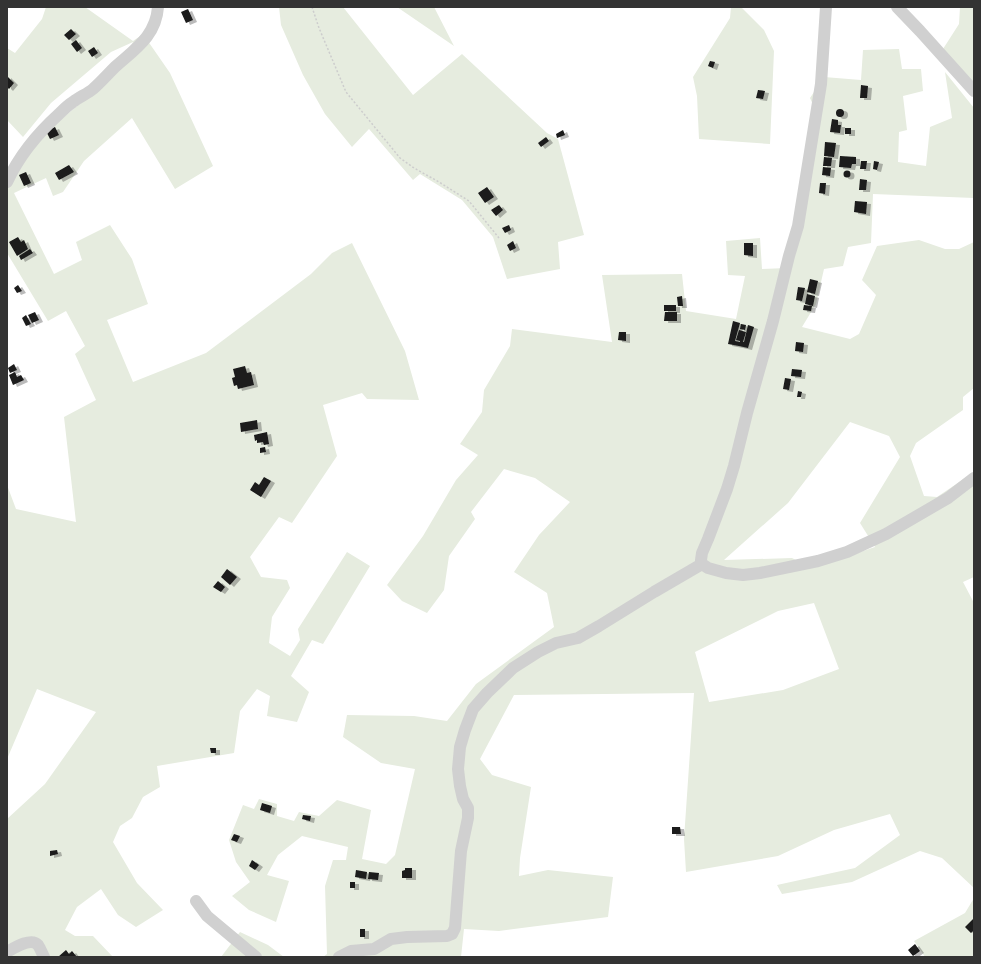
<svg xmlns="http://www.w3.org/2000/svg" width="981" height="964" font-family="Manrope,sans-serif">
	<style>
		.green { fill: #e6ecdf; fill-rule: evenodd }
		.building { fill: #1a1a1a; filter: url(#shadow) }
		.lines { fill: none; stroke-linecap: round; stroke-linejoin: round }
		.path { stroke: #cdcdcd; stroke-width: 1.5; stroke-dasharray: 2 2; stroke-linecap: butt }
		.minor { stroke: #d0d0d0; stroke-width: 12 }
	</style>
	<defs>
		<filter id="shadow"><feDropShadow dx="4" dy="2" stdDeviation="0" flood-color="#0004"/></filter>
	</defs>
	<rect width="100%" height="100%" fill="#fff"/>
	<path class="green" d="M46 7H85L133 41 143 34 170 73 213 166 175 189 132 118 84 161 63 192 53 196 46 178 14 193 54 274 82 260 76 242 110 225 132 259 148 304 107 320 133 382 206 353 311 274 332 253 352 243 405 351 419 400 367 399 362 393 323 405 337 456 292 523 279 517 250 557 261 577 287 580 290 588 272 617 269 643 290 656 300 640 298 629 347 552 370 566 323 644 312 640 291 676 309 692 297 722 267 716 270 696 257 689 240 711 234 753 157 766 160 787 143 797 132 818 120 826 113 842 137 883 163 910 136 927 118 915 101 889 77 907 65 930 75 936H93L113 957H7V819L45 784 96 712 37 689 7 759V485L16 509 76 522 64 417 96 400 75 354 85 346 66 311 48 321 7 253V187L43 134 114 76 133 42 111 52 51 103 23 137 7 120V48L15 53 42 19Z
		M279 7H343L413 95 462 54 547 133 558 139 584 235 558 242 560 269 507 279 493 237 462 200 420 174 413 180 369 129 352 147 325 114 303 75 281 25Z
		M397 7H434L454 46Z
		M731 7H741L764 30 774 51 770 144 699 139 697 96 693 77 730 18Z
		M960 7H974V83L943 49 959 24Z
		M899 49 902 69H921L923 91 903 96 907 130 899 132 898 162 926 166 930 127 952 118 945 72 974 108V198L873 194 871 243 848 247 843 266 824 269 816 304 802 327 850 339 859 334 876 295 862 280 877 246 919 240 945 249H959L974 242V388L963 397V410L916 443 910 456 924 496 937 497 974 472V577L963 582 974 603V888L942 858 920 851 852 882 782 894 777 885 855 868 900 835 890 814 834 830 778 856 686 872 684 839 694 693 514 695 480 759 492 775 531 787 520 858 519 876 548 870 613 877 608 917 499 931 464 929 461 957H323L327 954 325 886 333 860H346L348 847 302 836 278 855 267 875 289 881 276 922 249 910 232 896 250 882 236 862 229 840 243 805 254 809 259 799 277 804V816L294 821 299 812 319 816 337 800 371 810 362 859 386 864 395 855 415 769 381 763 343 737 347 715 414 716 447 721 476 684 554 627 547 593 514 572 539 535 570 502 535 478 504 469 471 512 475 519 449 556 444 590 427 613 402 601 387 585 423 536 456 480 478 455 460 444 482 412 484 390 510 346 512 329 612 342 602 275 682 274 686 311 736 319 745 276 728 275 726 241 760 238 762 269 787 268 815 109 810 98 824 77 861 80 863 50ZM850 422 889 436 900 457 860 523 875 547 812 568 792 558 724 560 788 503ZM814 603 839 669 783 690 709 702 695 652 778 611Z
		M974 898V957H925L914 941 965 913Z
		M240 932 268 945 284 957H221Z"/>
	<path class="building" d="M188 9 193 20 186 23 181 12Z
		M71 29 76 34 69 40 64 35Z
		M76 40 82 48 77 52 71 44Z
		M94 47 98 53 92 57 88 51Z
		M710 61 715 62 713 68 708 66Z
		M7 76 14 83 9 89 7 87Z
		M861 85 868 86 867 98H860Z
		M758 90 765 91 763 99 756 98Z
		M836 113a4 4 0 1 1 8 0a4 4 0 1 1-8 0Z
		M832 119 838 120V125H841L840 133 830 132Z
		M55 127 59 135 50 139 46 131Z
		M845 128H851V134H845Z
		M563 130 565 135 557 138 556 134Z
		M546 137 549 141 541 147 538 143Z
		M825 142 836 143 834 157 824 156Z
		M840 156 856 157V164H852L851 168 839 167Z
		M824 157 832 158 831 166H823Z
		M861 161H867L866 169H860Z
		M874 161 879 162 877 170 873 169Z
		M69 165 74 172 59 180 55 173Z
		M823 167 831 168 830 176 822 175Z
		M843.5 174a3.5 3.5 0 1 1 7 0a3.5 3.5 0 1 1-7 0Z
		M26 172 31 183 24 186 19 175Z
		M860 179 867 180 866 190H859Z
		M820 183H826L825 194 819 193Z
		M487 187 494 197 485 203 478 193Z
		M855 201 867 202 866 214 854 212Z
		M499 205 503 210 496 216 491 210Z
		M509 225 511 230 505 233 502 228Z
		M18 237 21 242 24 240 28 249 17 256 9 242Z
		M513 241 516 248 510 251 507 245Z
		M744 243H753V256L744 255Z
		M30 249 33 253 21 260 19 256Z
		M810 279 818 281 815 294 807 292Z
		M18 285 22 291 17 293 14 288Z
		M798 287 805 288 802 301 796 300Z
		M807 294 815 296 813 306 805 304Z
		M682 296 683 306H678L677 297Z
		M664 305H676V311H664Z
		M804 305 812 306 811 311 803 310Z
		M35 312 39 320 32 323 28 315Z
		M665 312H677V321H664Z
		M26 315 31 324 26 326 22 318Z
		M733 321 740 323 735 341 740 342 739 346 728 344Z
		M741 324 746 325 745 330 740 329Z
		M748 325 754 327 748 348 739 346 740 341 736 340 739 330 746 332 743 342H744Z
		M619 332H626V341L618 340Z
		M796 342 804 343 803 352 795 351Z
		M14 364 17 370 10 373 8 368Z
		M245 366 247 373 251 372 254 385 238 389 237 385 234 386 232 378 235 377 233 369Z
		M792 369 802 370 801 377 791 376Z
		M15 372 17 377 21 375 24 380 13 385 9 375Z
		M785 378 791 379 789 390 783 389Z
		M798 391 802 392 801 397H797Z
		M257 420 258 429 241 432 240 423Z
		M267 432 269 444 264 445 263 442 257 443V440L255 441 254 435Z
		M265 447 266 452 260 453V448Z
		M264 477 271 481 261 497 250 490 255 482 259 485Z
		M227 569 237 577 230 585 221 577Z
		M218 581 225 587 221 592 213 587Z
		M210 748H216V753H211Z
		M262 803 272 806 270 813 260 810Z
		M303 815 311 816 310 821 302 819Z
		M672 827H680L681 834H672Z
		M234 834 240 836 237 842 231 840Z
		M57 850 58 854 50 856V851Z
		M252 860 259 865 255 870 249 866Z
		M405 868H412V878H402V871L405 870Z
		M356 870 367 872 366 879 355 877Z
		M369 872 379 873 378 880 368 879Z
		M350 882H355V888H350Z
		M974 918V930L971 933 965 927Z
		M360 929H365V937H360Z
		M915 944 920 951 913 956 908 950Z
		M66 950 69 954 72 951 77 957H58Z"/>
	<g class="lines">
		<path class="path" d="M312 7 319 28 346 92 400 158 414 168 439 182 469 201 499 238"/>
		<path class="minor" d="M826 7 821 84 798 226 789 256 773 321 747 413 734 466 727 489 708 539 702 553 701 560 702 564 708 568 726 573 743 575 760 573 818 561 847 552 886 534 948 498 974 478
			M897 7 920 31 974 91
			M7 182C19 156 38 133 59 114 63 110 68 105 73 102 79 97 87 94 93 89 101 82 108 74 115 67 135 49 156 36 158 7
			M196 901 207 916 256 957
			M7 952C14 948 31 937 38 945 40 948 42 953 44 957
			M339 957 351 951 374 949 391 939 407 937 447 936 452 934 455 928 461 851 468 818V808L463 799 460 786 458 769 460 747 465 730 473 709 487 693 513 668 538 652 556 643 578 638 599 626 654 592 702 564"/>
	</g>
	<rect width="981" height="964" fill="none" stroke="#333333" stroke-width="16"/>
</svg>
